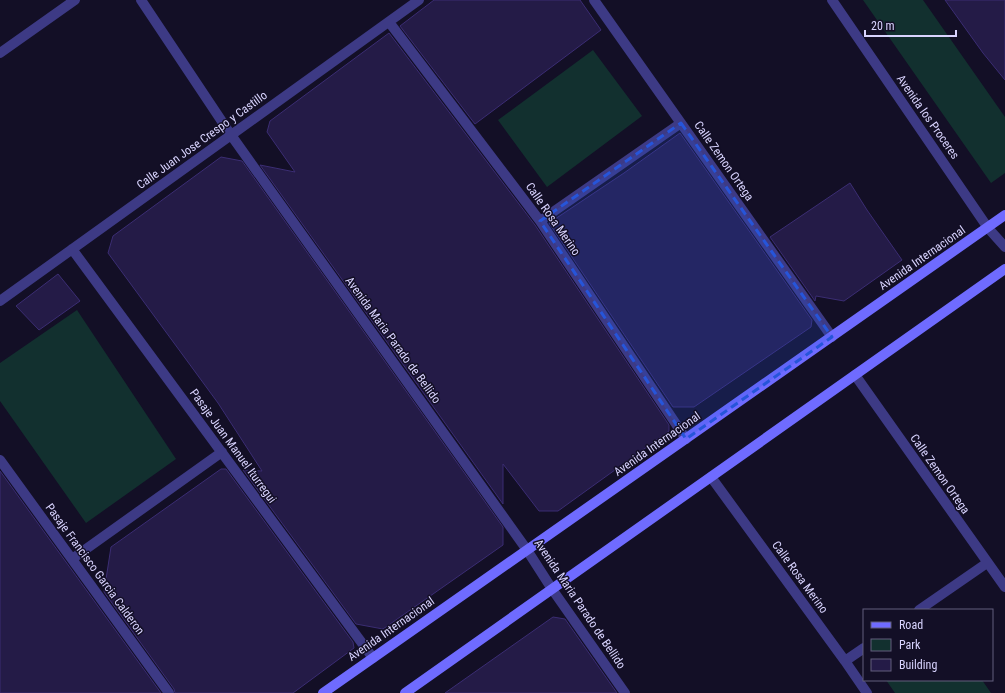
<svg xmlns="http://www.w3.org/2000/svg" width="1005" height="693" font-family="'Roboto Condensed',sans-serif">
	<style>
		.green { fill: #12302f }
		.building { fill: #241b47; stroke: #3b2d73 }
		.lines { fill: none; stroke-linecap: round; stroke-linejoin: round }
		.minor { stroke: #3d3a85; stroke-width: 10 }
		.tertiary { stroke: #3d3a85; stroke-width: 10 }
		.secondary { stroke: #6f6bff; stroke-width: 10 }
		.marked { fill: #2655da; fill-opacity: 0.2; stroke: #2655da; stroke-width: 3; stroke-dasharray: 8 5; stroke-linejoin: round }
		.labels { text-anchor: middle; stroke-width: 3; stroke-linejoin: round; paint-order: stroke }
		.street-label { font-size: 12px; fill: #d9d4ff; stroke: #130f26 }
	</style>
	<rect width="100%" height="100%" fill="#130f26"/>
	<path class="green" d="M863 0H923L1005 117V173L991 183Z
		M593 50 642 116 547 187 498 120Z
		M77 310 176 459 86 523 0 401V363Z
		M886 680H982L991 693H895Z"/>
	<path class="building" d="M434 0H580L601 30 475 124 400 26Z
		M945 0H1005V80L983 53Z
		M389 33 535 225 669 425V431L558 511H539L503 464V504L260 165 295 172 267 132 270 121Z
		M680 133 812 320 811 327 694 407H673L549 223 624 173Z
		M221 157 242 161 503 527V545L383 629 356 624 243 470 262 471 218 403 108 253 113 236Z
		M850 183 867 210 902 260 844 301 816 296 815 301 770 237Z
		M58 274 80 301 39 330 16 306Z
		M221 469H226L353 642 354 648 293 693H175L174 689 104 592 111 547Z
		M0 471 161 693H0Z
		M553 617 565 619 617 693H445Z"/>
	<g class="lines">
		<path class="minor" d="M141 0 231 135 527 550 552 589 625 693
			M594 0 832 337
			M389 22 540 221 686 439
			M0 53 75 0
			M540 221 681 123
			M72 249 373 658
			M0 301 419 0
			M855 375 1005 587
			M0 460 169 693
			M711 477 845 661 867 693
			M72 559 222 452
			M919 610 987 563
			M845 661 864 648"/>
		<path class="tertiary" d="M832 0 988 228 1005 247"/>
		<path class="secondary" d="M323 693 1005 215
			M405 693 1005 269"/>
	</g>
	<path class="marked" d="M681 123 832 337 686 439 540 221Z"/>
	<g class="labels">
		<g class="street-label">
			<text transform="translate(928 117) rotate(55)" y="4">Avenida los Proceres</text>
			<text transform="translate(202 140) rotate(-36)" y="4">Calle Juan Jose Crespo y Castillo</text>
			<text transform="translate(724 161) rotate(55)" y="4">Calle Zemon Ortega</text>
			<text transform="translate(553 219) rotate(55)" y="4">Calle Rosa Merino</text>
			<text transform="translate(922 258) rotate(-35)" y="4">Avenida Internacional</text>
			<text transform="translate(393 340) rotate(54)" y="4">Avenida Maria Parado de Bellido</text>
			<text transform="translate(657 444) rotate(-35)" y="4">Avenida Internacional</text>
			<text transform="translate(233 446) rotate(54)" y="4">Pasaje Juan Manuel Iturregui</text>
			<text transform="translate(940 474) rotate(55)" y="4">Calle Zemon Ortega</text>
			<text transform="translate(95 569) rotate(54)" y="4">Pasaje Francisco Garcia Calderon</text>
			<text transform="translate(800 577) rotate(54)" y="4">Calle Rosa Merino</text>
			<text transform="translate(580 604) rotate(56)" y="4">Avenida Maria Parado de Bellido</text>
			<text transform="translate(391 629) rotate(-35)" y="4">Avenida Internacional</text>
		</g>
	</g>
	<rect x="863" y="609" width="130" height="72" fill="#130f26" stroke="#625e7d"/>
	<rect x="871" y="622" width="20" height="6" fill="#6f6bff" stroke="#625e7d"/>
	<text x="899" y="629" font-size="12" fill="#d9d4ff">Road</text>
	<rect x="871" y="639" width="20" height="12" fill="#12302f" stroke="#625e7d"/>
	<text x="899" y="649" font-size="12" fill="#d9d4ff">Park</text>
	<rect x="871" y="659" width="20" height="12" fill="#241b47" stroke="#625e7d"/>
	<text x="899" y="669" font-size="12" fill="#d9d4ff">Building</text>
	<path d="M865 30v6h91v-6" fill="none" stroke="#d9d4ff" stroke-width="2"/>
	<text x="871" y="30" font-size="12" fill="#d9d4ff" stroke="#130f26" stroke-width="3" paint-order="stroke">20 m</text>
</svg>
